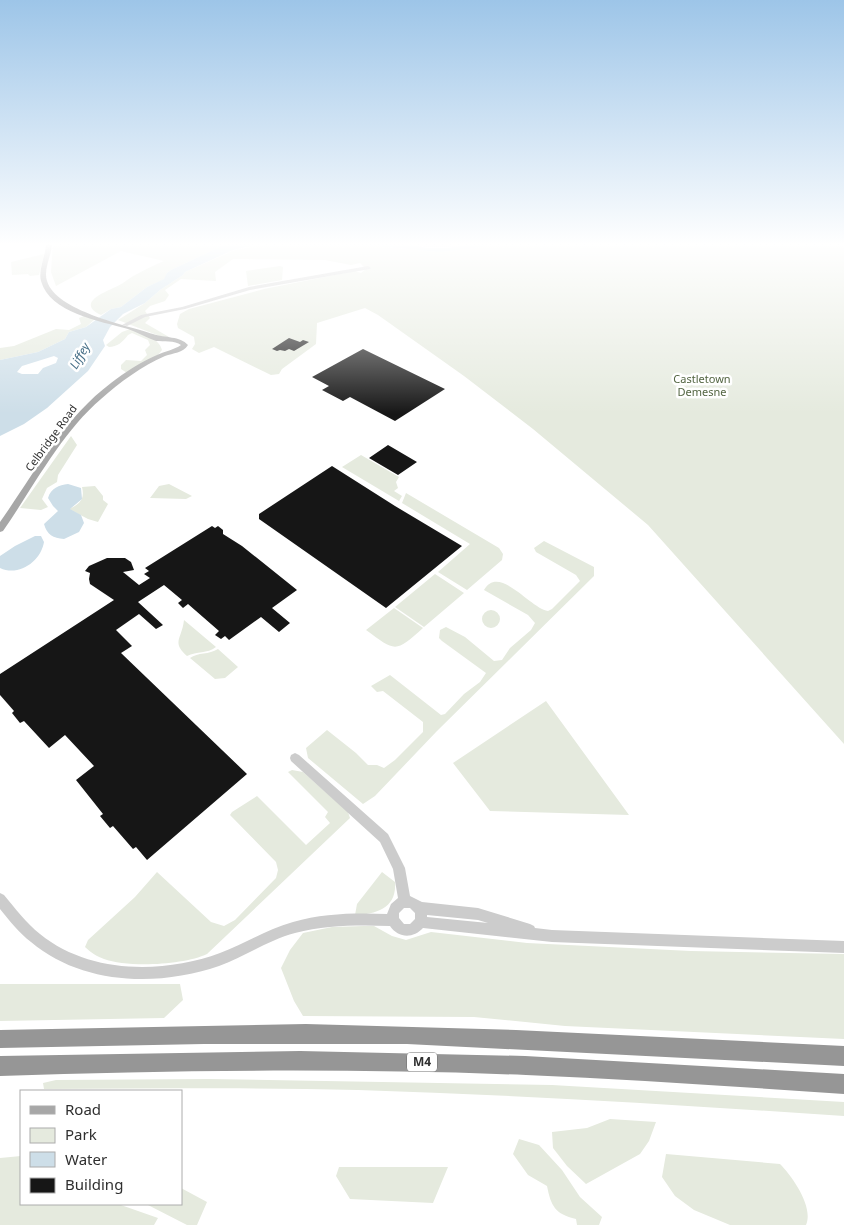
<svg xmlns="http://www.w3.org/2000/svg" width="844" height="1225" font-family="'Noto Sans',sans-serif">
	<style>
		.green { fill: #e5eade }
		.water { fill: #cddee8; fill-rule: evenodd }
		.building { fill: #161616 }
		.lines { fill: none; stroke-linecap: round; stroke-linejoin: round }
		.minor { fill: #ccc; fill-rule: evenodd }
		.major { fill: #a7a7a7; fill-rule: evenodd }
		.highway { fill: #969696; fill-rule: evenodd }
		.labels { text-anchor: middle; stroke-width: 5; stroke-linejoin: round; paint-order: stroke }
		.far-park-label { font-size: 11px; fill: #536542; stroke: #fff }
		.far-street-label { font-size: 11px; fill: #2f2f2f; stroke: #fff }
		.far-water-label { font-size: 12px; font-style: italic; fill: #476f87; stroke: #fff }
		.shield { fill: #fff; stroke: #6d6d6d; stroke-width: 1 }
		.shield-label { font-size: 12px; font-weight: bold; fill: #2f2f2f }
	</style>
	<rect width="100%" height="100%" fill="#fff"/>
	<path class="green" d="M53 243H228L171 270 167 273 165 279 147 287 121 307 111 309 101 315C72 301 113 290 123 283 135 274 150 267 164 261L121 251 56 286 51 272Z
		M270 243 303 246H376L438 252 469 249 502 243H844V744L648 525 533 429 464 376 378 315 365 308 317 323 316 344 282 369 279 374 271 375 214 347 199 353 192 349 195 344 194 337 178 328 177 324 180 314 189 309 264 289 355 271 361 273 366 269 360 263 351 265 325 260 233 259 215 272 216 281 181 279 165 290 169 295 165 301 150 306 145 311 150 318 145 323 169 337 170 340 118 320 145 303 160 290 183 275 185 272 235 250Z
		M399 243H482C452 250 429 248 399 243Z
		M44 254 39 275 30 276 28 274 12 275 11 262Z
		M280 266 283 267 282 280 248 286 246 271Z
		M84 316 95 319 86 327 69 332 65 339 38 352 0 360V348L14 346 56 329 69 330 81 324 79 318Z
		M130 329C141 334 159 337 162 350L158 355 127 373 121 369V365L126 360 141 361 147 355 145 350 150 345 148 340 132 333 128 335C123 342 117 347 109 347L106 345 122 332Z
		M71 436 77 445 58 475 57 482 47 488 42 499 48 507 41 510 20 508Z
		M361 455 399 477 396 482 398 488 394 491 402 496 399 501 342 467Z
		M169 484 192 496 186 499 150 498 159 486Z
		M95 486 103 496V500L108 504 98 522 88 519 69 509C80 504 85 499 82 487Z
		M406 493 499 548 503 554 502 560 467 590 438 572 470 544 402 503Z
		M544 541 594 567V576L437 731 375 796 363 804 308 758 306 748 327 730 356 753 368 765H377L384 768 395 760 423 732V722L383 691 377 692 371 686 390 675 441 715 445 714 464 694 480 682 486 673 442 641 439 638 440 630 446 627 465 637 494 661 502 660 510 648 531 630 535 623 528 615 484 590C499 564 530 608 548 611L552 609 580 581 576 575 536 552 534 548Z
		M435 574 464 593 424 627 395 607Z
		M394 608 423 628C395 653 396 652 366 630Z
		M482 619a9 9 0 1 1 18 0a9 9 0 1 1-18 0Z
		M184 620 216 647C207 654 197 651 187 656 171 642 182 639 184 620Z
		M218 649 238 667 225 678 215 679 190 658C198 652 209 655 218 649Z
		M546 701 629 815 490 811 453 763Z
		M292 770 303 772 348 812 350 818 207 954C184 965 128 968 104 959 98 957 90 952 85 947L88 940 135 897 157 872 211 922 224 926 235 920 276 878 278 870 276 862 230 815 232 812 257 796 306 845 330 823 325 817 328 812 288 772Z
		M382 872 395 882C397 908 377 914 355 915L357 904Z
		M364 926H374L392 936 406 940 431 932 527 943 691 951 844 954V1039L565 1026 474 1017 303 1016 294 1001 281 968 290 950 303 933 332 927Z
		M0 984H180L183 1000 164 1018 0 1021Z
		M209 1079 552 1085 844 1102V1116C682 1105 520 1095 358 1090 253 1087 149 1089 44 1089L43 1083 56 1080Z
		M610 1119 656 1122 649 1141 640 1154 586 1184 567 1166 553 1148 552 1132 587 1128Z
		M519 1139 539 1145 562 1170 580 1197 602 1217 599 1225H577L576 1219C555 1214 551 1206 547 1186L528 1175 513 1154Z
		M666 1154 780 1164C792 1176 814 1207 806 1225H730L694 1210 675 1196 662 1177Z
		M21 1156V1204H118L158 1218 154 1225H0V1158Z
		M339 1167H448L433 1203 350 1199 336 1176Z
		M181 1188 207 1202 197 1225H187L146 1204H181Z"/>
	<path class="water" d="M228 243H399L428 248H447L482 243H502L469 249 439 252 376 246H303L266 243 233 250 185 272 183 275 160 290 145 303 123 314 110 327 103 340 105 346 88 371 47 408 24 424 0 436V360L38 352 65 339 69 332 86 327 111 309 121 307 147 287 164 279 167 273 171 270ZM54 356 58 358 56 363 43 368 38 374H22L17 372 22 366Z
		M68 484 81 488 82 499 70 509 81 515 84 523 79 532 64 539C53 538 47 535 44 524L58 511 53 506 48 498C51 488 59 485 68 484Z
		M35 536H41L44 542C41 561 19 577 0 568V556L15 546Z"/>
	<path class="building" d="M289 338 300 342 303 340 309 342 294 351 289 349 285 351 280 350 277 351 272 349Z
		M363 349 445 389 395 421 350 397 343 401 322 390 329 386 312 377Z
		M388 445 417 462 398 475 369 458Z
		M332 466 395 506 462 546 386 608 259 519V514Z
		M212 526 215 528 218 526 223 530V534L242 546 297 590 272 608 290 623 279 632 261 617 229 640 225 636 221 639 215 635 219 631 188 604 183 608 178 603 182 600 164 585 138 602 163 625 156 629 139 614 116 630 132 646 121 653 247 774 147 860 136 847 133 849 113 826 110 828 100 816 103 814 76 780 94 766 65 735 49 748 24 721 20 723 12 713 14 711 0 695V674L114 600 90 584 89 579 90 573 85 571 89 566 107 558H125L131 562 134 570 123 572 139 585 150 578 144 574 149 571 145 568Z"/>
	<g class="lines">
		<path class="minor" d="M368 266 371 268 370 269 250 290 185 309 145 317 127 326 122 325 141 315 182 307 249 287Z
			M295 753 299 755 388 834 405 868 410 896 422 902 478 908 530 924 534 926 535 928 552 930 844 941V953L552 942 423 928C413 939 398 938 390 926 358 925 326 925 295 933 268 940 245 957 219 966 158 987 82 985 31 942 19 933 9 920 0 909V893L4 895C15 908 26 923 40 934 89 974 163 974 220 953 245 944 267 929 293 922 324 913 356 913 387 914L391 904 398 898 393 869 380 842 291 761 290 758 291 755ZM404 908H410L415 913V919L410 924H404L399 918V913ZM427 915 478 920 488 923 427 917Z"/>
		<path class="major" d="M46 243H52C52 255 43 269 47 281 56 311 126 325 153 334 165 338 180 336 188 345 183 353 173 353 165 356 142 366 120 382 101 399 61 433 33 488 3 531L0 532V522C34 474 63 419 111 383 125 372 141 362 157 355 165 351 174 350 181 345 175 340 163 342 156 341 147 338 137 332 128 329 100 321 50 313 41 281 38 269 46 255 46 243Z"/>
		<path class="highway" d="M306 1024 516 1030 844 1046V1066L407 1044H204L0 1048V1030Z
			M300 1051 525 1056 844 1074V1094C738 1087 632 1079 526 1075 351 1068 175 1070 0 1076V1056Z"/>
	</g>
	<linearGradient id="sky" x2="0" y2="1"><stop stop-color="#9dc5e8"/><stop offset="0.59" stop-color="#fff"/><stop offset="1" stop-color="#fff" stop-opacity="0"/></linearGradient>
	<rect width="844" height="414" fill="url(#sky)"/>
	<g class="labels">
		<g class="far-park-label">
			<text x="702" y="383">Castletown<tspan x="702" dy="13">Demesne</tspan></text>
		</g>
		<g class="far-street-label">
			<text transform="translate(51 438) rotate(-54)" y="4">Celbridge Road</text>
		</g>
		<g class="far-water-label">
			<text transform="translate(80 356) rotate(-60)" y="4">Liffey</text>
		</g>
		<rect class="shield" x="407" y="1052.5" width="30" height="19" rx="4"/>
		<g class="shield-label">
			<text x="422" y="1066">M4</text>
		</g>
	</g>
	<rect x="20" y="1090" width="162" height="115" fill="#ffffff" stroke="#acacac"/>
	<rect x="30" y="1106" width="25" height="8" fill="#a7a7a7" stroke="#acacac"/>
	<text x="65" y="1115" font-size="15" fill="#2f2f2f">Road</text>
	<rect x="30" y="1128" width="25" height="15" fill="#e5eade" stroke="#acacac"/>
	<text x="65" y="1140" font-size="15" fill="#2f2f2f">Park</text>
	<rect x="30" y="1152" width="25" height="15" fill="#cddee8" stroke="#acacac"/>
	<text x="65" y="1165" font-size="15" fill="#2f2f2f">Water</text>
	<rect x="30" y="1178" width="25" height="15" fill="#161616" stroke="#acacac"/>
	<text x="65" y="1190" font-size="15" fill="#2f2f2f">Building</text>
</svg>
